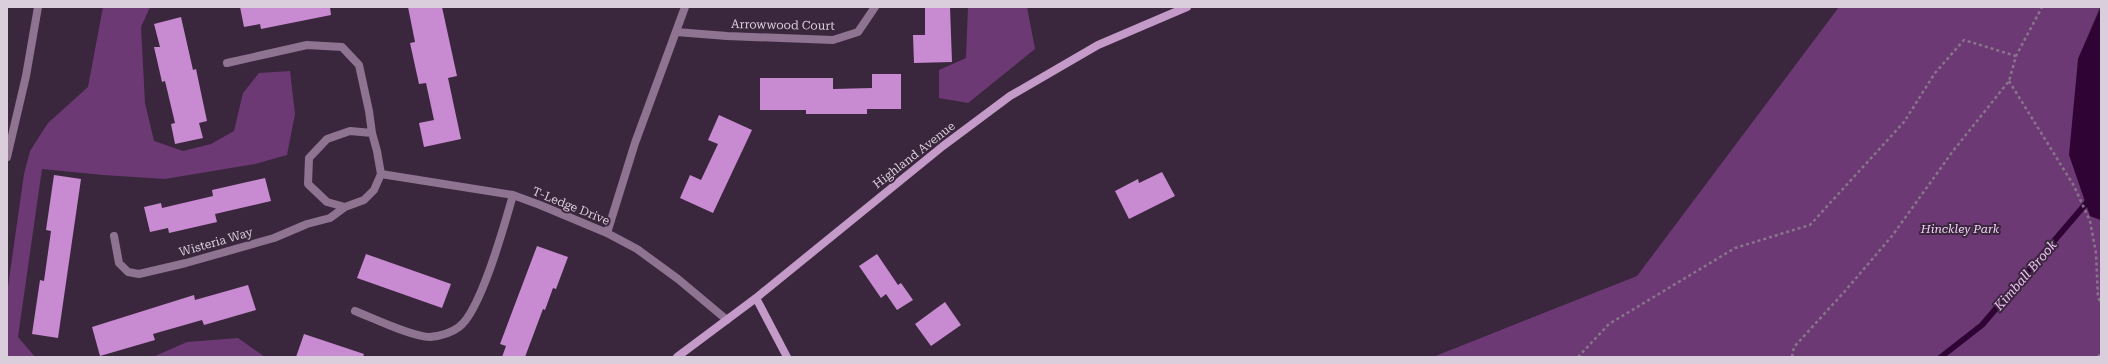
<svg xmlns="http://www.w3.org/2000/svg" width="2108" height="364" font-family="'Roboto Serif',serif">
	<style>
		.green { fill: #6d3975 }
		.water { fill: #2f0435 }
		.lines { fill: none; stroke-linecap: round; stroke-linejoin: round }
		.stream { stroke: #2f0435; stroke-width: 6 }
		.building { fill: #c88ad0 }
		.path { stroke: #877689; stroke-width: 2.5; stroke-dasharray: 3 3; stroke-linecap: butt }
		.lane { stroke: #8e7491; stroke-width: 8 }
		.street { stroke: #8e7491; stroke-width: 8 }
		.secondary { stroke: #c49ac9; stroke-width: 8 }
		.labels { text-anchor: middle; stroke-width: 4; stroke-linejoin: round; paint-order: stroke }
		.street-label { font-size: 12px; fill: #dbcedc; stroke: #3a273d }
		.park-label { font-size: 12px; font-style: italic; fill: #f3d3f7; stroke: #3a273d }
		.water-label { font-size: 13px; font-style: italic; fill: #f0c0f6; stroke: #3a273d }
	</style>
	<rect width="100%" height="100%" fill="#3a273d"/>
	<path class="green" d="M103 7H150L141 27 145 103 154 141 183 151 211 144 234 131 243 93 259 73 290 71 295 114 287 155 255 164 165 179 103 175 42 169 18 337 35 357H7V294L24 174 30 151 48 123 88 87Z
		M968 7H1027L1035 49 968 103 939 98V70L966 58Z
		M1839 7H2100L2078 59 2090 216 2101 220V357H1433L1637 276Z
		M238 338 265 357H153L187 342Z"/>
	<path class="water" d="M2101 7V220L2090 216 2069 155 2078 59Z"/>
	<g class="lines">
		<path class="stream" d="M1941 357 1982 325 2101 186"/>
	</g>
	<path class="building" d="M240 7H330L331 15 261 29 260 24 244 27Z
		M408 7H442L457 76 448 78 461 139 424 147 419 123 434 120 426 83 419 84 410 43 415 42Z
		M925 7H950L952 62 914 63 913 35H925Z
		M181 17 193 70 196 69 207 121 199 123 203 138 175 144 171 124 175 123 165 81 162 82 154 47H160L154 24Z
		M872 74H901V109H867V114H806V110H760V78H833V89L872 88Z
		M719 115 752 130 713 213 680 198 690 175 701 180 718 144 708 140Z
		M1162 172 1175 196 1129 219 1115 191 1138 179 1139 183Z
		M54 175 81 179 58 338 32 334 40 280 44 281 51 231 46 230Z
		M265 178 271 201 215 214 217 222 169 233 168 228 150 232 144 207 161 203 162 208 213 196 212 190Z
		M537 246 568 257 556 289 553 288 545 310 543 309 525 357H502L506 346 500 344Z
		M366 254 451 284 442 308 357 278Z
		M877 254 898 285 901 283 913 300 897 310 886 294 881 298 859 266Z
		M248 285 256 310 204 325 202 320 153 334 155 340 100 356 92 327 194 295 195 300Z
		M945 302 961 325 931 346 915 324Z
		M304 334 364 354 363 357H296Z"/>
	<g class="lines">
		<path class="path" d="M2009 81 2074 186 2090 221 2096 253 2098 298 2101 302
			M1578 357 1609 324 1735 248 1810 225 1904 122 1935 73 1964 40 2016 56
			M1792 357 1794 347 1845 291 1892 236 1953 151 2009 81 2016 56 2042 7
			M2098 357 2101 353"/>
		<path class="lane" d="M7 157 26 76 38 7"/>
		<path class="street" d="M676 32 727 36 833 40 858 32 875 7
			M227 63 307 45 342 47 359 65 369 111 372 133
			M381 174 513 195 540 205 607 233 637 249 678 279 727 320
			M607 233 635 143 685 7
			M114 236 119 263 128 272 139 274 186 263 274 238 307 224 330 218 345 207 364 200 374 190 381 174 377 151 372 133 350 131 327 139 309 158 308 184 327 202 345 207
			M355 311C373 318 412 337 430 337 440 336 451 333 459 327 481 311 505 223 513 195"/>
		<path class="secondary" d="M756 298 787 357
			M677 357 756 298 943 146 1010 96 1098 45 1187 7"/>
	</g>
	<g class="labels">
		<g class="street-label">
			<text transform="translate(783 25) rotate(1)" y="4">Arrowwood Court</text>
			<text transform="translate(914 155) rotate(-38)" y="4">Highland Avenue</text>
			<text transform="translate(571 206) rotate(22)" y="4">T-Ledge Drive</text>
			<text transform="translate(216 242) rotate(-16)" y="4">Wisteria Way</text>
		</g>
		<g class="park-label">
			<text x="1960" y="233">Hinckley Park</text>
		</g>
		<g class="water-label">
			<text transform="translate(2025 275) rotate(-49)" y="5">Kimball Brook</text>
		</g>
	</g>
	<rect width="2108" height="364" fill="none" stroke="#dbcedc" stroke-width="16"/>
</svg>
